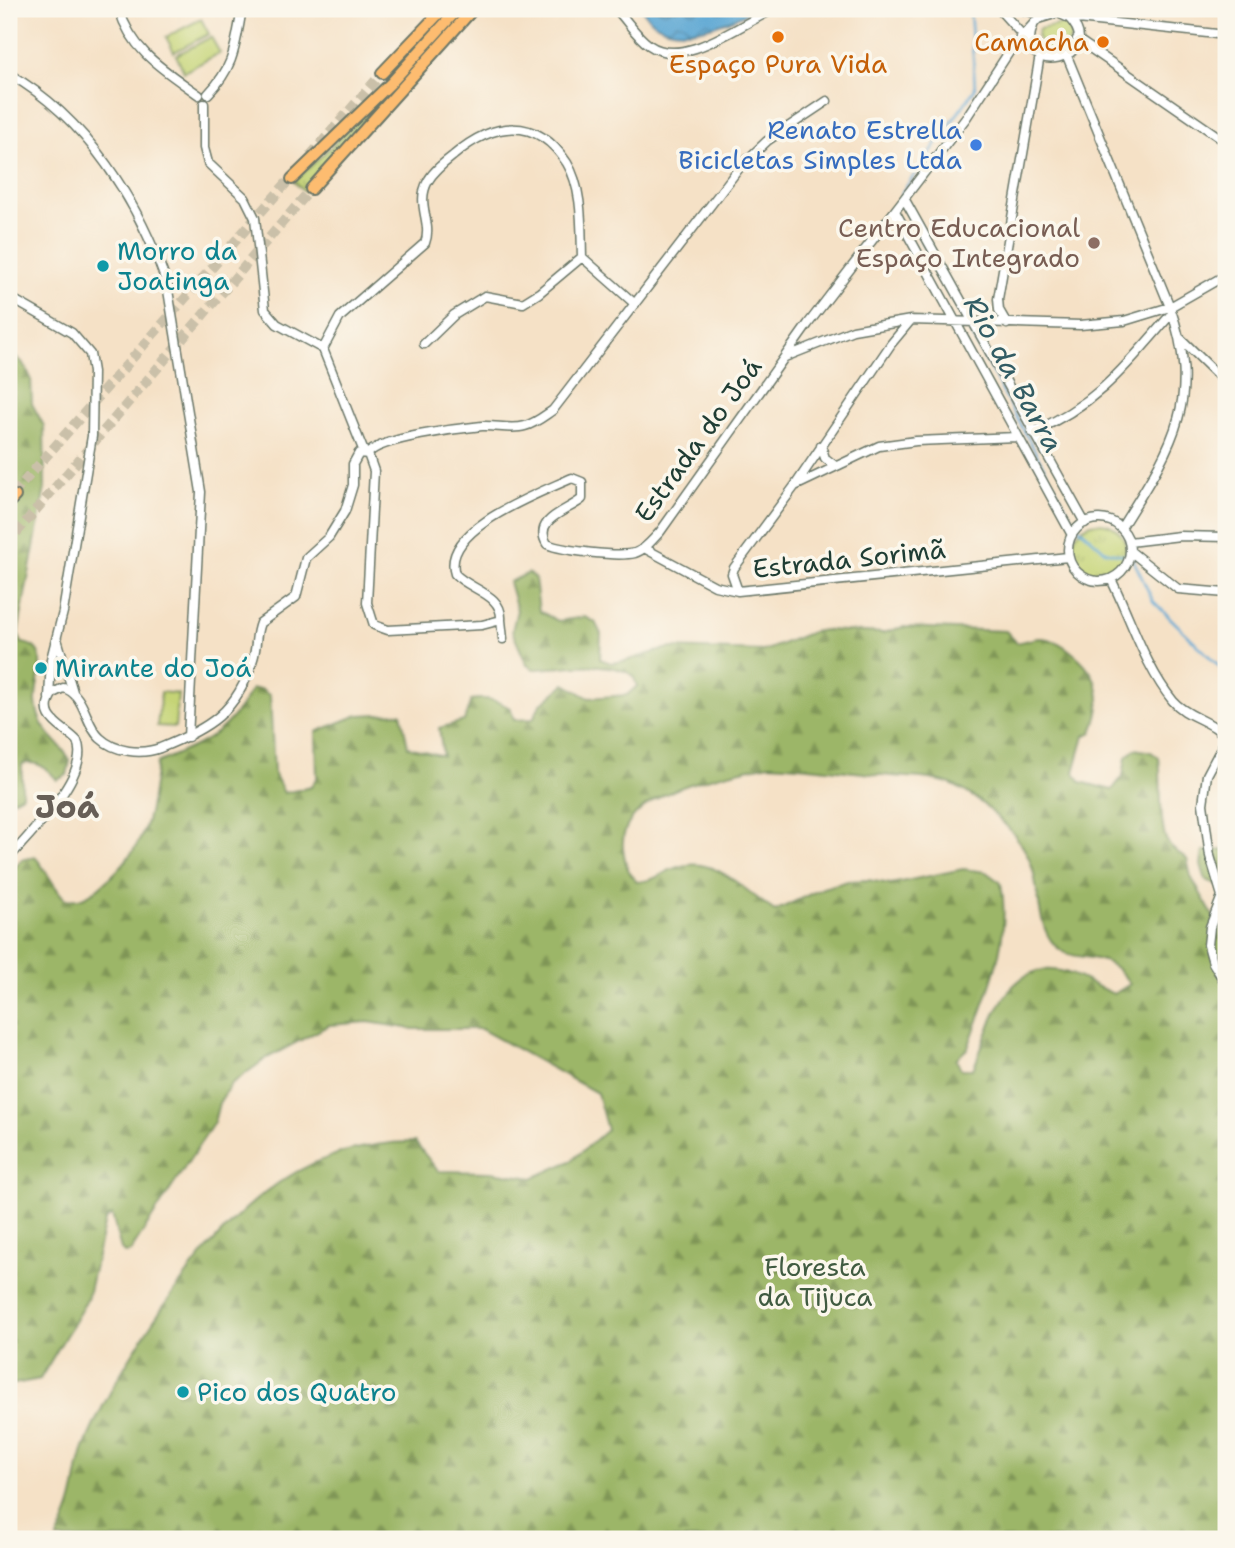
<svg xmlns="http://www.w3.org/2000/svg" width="1235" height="1548" font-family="'Shantell Sans',sans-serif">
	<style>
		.grass { fill: url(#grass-tufts); stroke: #728855; stroke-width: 2 }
		.forest { fill: url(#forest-firs); stroke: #5e7a4e; stroke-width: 2; fill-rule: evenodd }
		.pitch { fill: #c5d476; stroke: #728855; stroke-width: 2 }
		.water { fill: url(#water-waves); stroke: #3c7284; stroke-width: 2 }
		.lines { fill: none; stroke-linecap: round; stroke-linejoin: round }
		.stream { stroke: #5aa6d3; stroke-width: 2.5 }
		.highway-tunnel { stroke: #cac0a9; stroke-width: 10; stroke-dasharray: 10 5; stroke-linecap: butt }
		.minor-casing { stroke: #6a7667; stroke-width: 11 }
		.highway-casing { stroke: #6a7667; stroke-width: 14 }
		.minor { stroke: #fff; stroke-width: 8 }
		.highway { stroke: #fdbc70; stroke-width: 10 }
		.food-dot { fill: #e8710a; stroke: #fbf7ec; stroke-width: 2.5 }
		.shop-dot { fill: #3f7fe0; stroke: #fbf7ec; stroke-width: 2.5 }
		.education-dot { fill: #8d6e63; stroke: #fbf7ec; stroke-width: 2.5 }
		.culture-dot { fill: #0f9aa8; stroke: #fbf7ec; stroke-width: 2.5 }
		.labels { text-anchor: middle; stroke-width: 7; stroke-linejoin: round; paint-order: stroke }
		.food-label { font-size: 26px; fill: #c56008; stroke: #fbf7ec; text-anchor: end }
		.shop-label { font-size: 26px; fill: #366cbe; stroke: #fbf7ec; text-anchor: end }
		.education-label { font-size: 26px; fill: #785e54; stroke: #fbf7ec; text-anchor: end }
		.culture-label { font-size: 26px; fill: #0d838f; stroke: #fbf7ec; text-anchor: start }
		.street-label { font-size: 26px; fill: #1f3d34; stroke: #fbf7ec }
		.park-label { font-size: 26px; fill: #405b41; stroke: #fbf7ec }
		.water-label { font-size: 28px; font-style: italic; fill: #315c64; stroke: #fbf7ec }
		.district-label { font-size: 33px; font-weight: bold; fill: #675f57; stroke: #fbf7ec }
	</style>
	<defs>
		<pattern id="grass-tufts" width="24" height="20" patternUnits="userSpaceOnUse" patternTransform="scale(1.75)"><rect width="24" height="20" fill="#c5d476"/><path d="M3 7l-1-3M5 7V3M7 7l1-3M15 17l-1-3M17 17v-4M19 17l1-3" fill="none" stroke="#a9b767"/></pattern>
		<pattern id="forest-firs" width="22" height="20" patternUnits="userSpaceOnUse" patternTransform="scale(1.75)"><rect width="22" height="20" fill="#9cb667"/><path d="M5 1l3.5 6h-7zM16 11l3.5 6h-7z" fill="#7f9556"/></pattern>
		<pattern id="water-waves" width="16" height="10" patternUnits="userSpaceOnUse" patternTransform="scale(1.75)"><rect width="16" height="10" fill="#5aa6d3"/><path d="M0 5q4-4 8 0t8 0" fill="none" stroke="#4a88ac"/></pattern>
	</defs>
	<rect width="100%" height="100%" fill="#fbf7ec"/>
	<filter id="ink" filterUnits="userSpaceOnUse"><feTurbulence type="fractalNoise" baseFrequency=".0143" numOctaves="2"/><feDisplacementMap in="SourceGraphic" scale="14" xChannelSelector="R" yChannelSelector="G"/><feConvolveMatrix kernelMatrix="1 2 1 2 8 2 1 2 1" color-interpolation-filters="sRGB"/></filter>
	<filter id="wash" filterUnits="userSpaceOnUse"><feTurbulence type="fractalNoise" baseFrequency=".00686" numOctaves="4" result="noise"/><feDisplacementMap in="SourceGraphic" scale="28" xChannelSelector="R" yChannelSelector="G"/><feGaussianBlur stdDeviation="1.57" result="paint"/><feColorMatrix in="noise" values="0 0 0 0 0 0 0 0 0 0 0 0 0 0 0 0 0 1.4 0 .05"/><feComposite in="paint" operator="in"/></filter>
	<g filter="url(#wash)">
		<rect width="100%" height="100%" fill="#f5e1c6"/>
		<path class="grass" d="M1068 23 1072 36 1066 48 1054 52 1043 48 1037 36 1039 29Z
			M371 109 374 111 304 191 294 182Z
			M1072 550a27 27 0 1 1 54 0a27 27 0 1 1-54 0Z"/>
		<path class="forest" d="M9 352 22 362 31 378 32 404 44 426 45 488 18 633 22 643C54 647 34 681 36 702 39 734 57 736 70 761L67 775 57 780C48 769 38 760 22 764V795L9 802V514L17 496 14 485 9 481Z
			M529 573 535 579 539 611 558 621 585 617 595 622 601 634 600 659 611 663 625 661 669 648 764 651 812 632 825 630 883 633 903 627 1006 631 1017 643C1024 641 1032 639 1039 638 1053 638 1064 645 1074 654 1100 675 1105 702 1092 732L1084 736 1074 772 1081 782 1112 790 1123 776 1126 757 1135 749 1151 752 1159 758C1162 779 1158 831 1169 845 1173 850 1182 855 1187 859L1191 877 1219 926 1226 931V1539H57C62 1528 68 1516 71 1505 77 1486 77 1466 84 1448 101 1404 127 1361 153 1322 219 1225 288 1142 415 1142L438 1171 491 1172 533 1178 571 1161 607 1130 597 1093 481 1029H413L368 1022 329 1025 267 1058 231 1084 219 1103 214 1122 130 1252 124 1253 121 1249 112 1215 105 1220 87 1300 40 1379 9 1385V875L21 860 35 857C45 867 59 897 66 899 82 902 93 893 104 883 148 844 149 820 157 763 205 741 223 738 252 689H261L270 696 274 773 284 793 311 787 317 777 316 732 358 715 401 713 408 747 443 756 439 728 464 721 471 700C487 697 496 700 510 708L514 720 533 719 540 705 565 684 589 698 627 695 637 686 633 675C605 659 565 668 534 669L527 665 512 631 517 610 509 582ZM770 764C811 766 851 772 892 776 912 778 936 777 955 786 979 797 1015 830 1027 854 1041 881 1035 924 1054 944 1075 968 1103 943 1130 984L1114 994C1095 987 1073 971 1053 970 1002 966 989 1034 973 1069H961L956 1059 968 1048C987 993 1012 942 1001 883L986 872 963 869 891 884 868 880 848 881 823 888 775 911C746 893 716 854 678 867 659 873 661 879 637 882 627 871 625 863 623 848 617 792 731 772 770 764Z
			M1226 850V888L1206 880 1201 865 1203 851Z"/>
		<path class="pitch" d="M201 19 209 34 174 52 166 37Z
			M211 37 220 53 184 72 176 55Z
			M161 692 178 694 175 727 157 726Z"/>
		<path class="water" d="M642 9H755C723 25 665 49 642 9Z"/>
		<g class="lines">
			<path class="stream" d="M901 198V194L975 89 970 9
				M902 204 963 319
				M966 325 1075 524 1105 551 1132 557 1153 601 1226 673"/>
		</g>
	</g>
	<g filter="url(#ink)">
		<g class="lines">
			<path class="highway-tunnel" d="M310 156 382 73
				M13 494 297 171
				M9 547 17 532 311 189"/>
			<defs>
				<path id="minor" d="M119 9C132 52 164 70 199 95
					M616 9C627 20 636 36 649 45 684 70 742 22 775 9
					M999 9 1025 38
					M1019 9 1042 15
					M1033 26C1012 79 1109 60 1069 18
					M1077 39 1226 142
					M1067 56 1170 307C1204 403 1170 449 1121 528
					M9 74C87 118 138 201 167 284L201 492 188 737
					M208 94C235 66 235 46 242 9
					M204 104V148L208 163 245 198 255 218 265 310 277 324 323 349 364 452
					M905 200 1085 523
					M896 213 1072 535
					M9 297 72 333 90 354 93 372 92 436 63 612 51 659 49 698
					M1007 324 999 310 998 299 1040 55
					M1181 339 1226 383
					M424 344 454 315 485 296 523 303 539 293 582 257
					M323 349 340 317 425 243C433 223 415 204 428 181 434 170 445 162 454 155 493 122 536 115 567 163 583 189 581 227 582 257L635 304
					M785 357 853 330 911 320 1080 325 1124 321 1170 307 1226 275
					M1032 432C1098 404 1127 365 1172 313
					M821 446 825 458 834 465
					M368 454C378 438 461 428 482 426 496 425 511 430 525 426 536 423 544 416 553 410L740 167 767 141 827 101
					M795 486 879 446 916 441 1017 437
					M1068 550a31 31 0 1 1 62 0a31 31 0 1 1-62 0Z
					M1129 542 1180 536 1226 537
					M644 548 715 586 738 591 1068 557
					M1130 551 1178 589 1226 593
					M1111 579C1131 619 1145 667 1173 701 1187 718 1216 721 1226 739L1207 775 1203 804 1210 856 1222 896 1210 927 1208 945 1213 963 1226 984
					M738 591 732 574 734 568 794 487 891 344 911 320
					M501 620 503 639
					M57 639 73 692
					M9 858C29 834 92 774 77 741 63 726 36 718 53 693L63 688C85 693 85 725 100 738 115 752 141 755 160 748 208 729 238 712 253 659 257 647 255 635 260 623L296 597 306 558 329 537 345 511 353 485V464L359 453 368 454 374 471 367 603 374 625 388 630 482 625 501 620C503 594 470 590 455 574 440 529 540 493 572 478L582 482V499C568 511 532 519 547 544 563 551 618 557 635 553 645 550 653 539 660 532L808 324 966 118 1011 49 1038 19 1058 13 1069 18 1226 35"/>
				<path id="highway" d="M382 73 443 9
					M292 179 391 83 458 9
					M311 189 473 9
					M9 502 15 496"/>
			</defs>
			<use href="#minor" class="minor-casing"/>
			<use href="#highway" class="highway-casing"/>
			<use href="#minor" class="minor"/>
			<use href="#highway" class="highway"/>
		</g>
	</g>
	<g class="food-dot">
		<circle cx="778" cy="37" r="7"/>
		<circle cx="1103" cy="42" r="7"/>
	</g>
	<circle class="shop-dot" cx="976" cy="145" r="7"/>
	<circle class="education-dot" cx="1094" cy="243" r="7"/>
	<g class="culture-dot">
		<circle cx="103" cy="266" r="7"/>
		<circle cx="41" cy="668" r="7"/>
		<circle cx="183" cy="1392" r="7"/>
	</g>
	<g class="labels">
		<g class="food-label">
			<text x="1089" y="51">Camacha</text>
			<text x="778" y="73" text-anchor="middle">Espaço Pura Vida</text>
		</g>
		<g class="shop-label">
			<text x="962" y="139">Renato Estrella<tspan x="962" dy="30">Bicicletas Simples Ltda</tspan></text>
		</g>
		<g class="education-label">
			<text x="1080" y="237">Centro Educacional<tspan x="1080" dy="30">Espaço Integrado</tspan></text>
		</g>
		<g class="culture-label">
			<text x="117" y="260">Morro da<tspan x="117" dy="30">Joatinga</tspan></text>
			<text x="55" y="677">Mirante do Joá</text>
			<text x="197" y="1401">Pico dos Quatro</text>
		</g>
		<g class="street-label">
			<text transform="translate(698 440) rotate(-54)" y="9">Estrada do Joá</text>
			<text transform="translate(849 559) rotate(-6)" y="9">Estrada Sorimã</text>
		</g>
		<g class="park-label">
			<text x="815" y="1276">Floresta<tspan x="815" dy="30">da Tijuca</tspan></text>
		</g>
		<g class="water-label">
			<text transform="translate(1014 374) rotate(61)" y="10">Rio da Barra</text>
		</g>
		<g class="district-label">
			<text x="67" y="818">Joá</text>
		</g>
	</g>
	<rect width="1235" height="1548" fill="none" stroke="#fbf7ec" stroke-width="35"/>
</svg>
